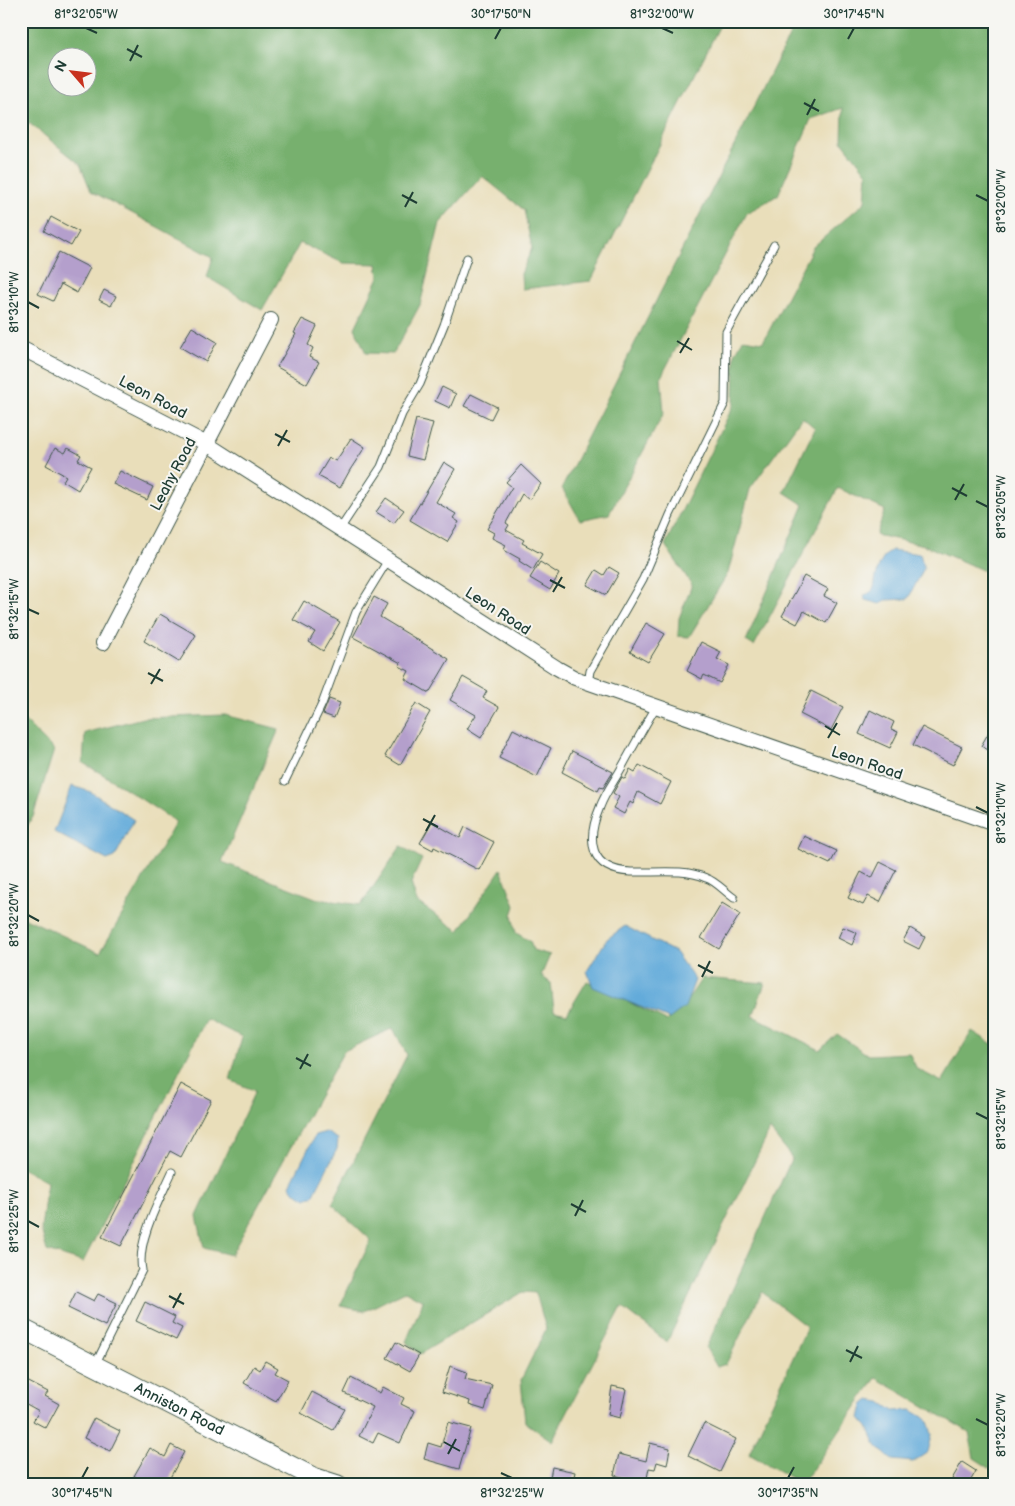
<svg xmlns="http://www.w3.org/2000/svg" width="1015" height="1506" font-family="'Balsamiq Sans',sans-serif">
	<style>
		.forest { fill: #77b06e; stroke: #4b7651; fill-rule: evenodd }
		.water { fill: #63abda; stroke: #417487 }
		.building { fill: #b49fcc }
		.lines { fill: none; stroke-linecap: round; stroke-linejoin: round }
		.lane-casing { stroke: #3d5548; stroke-width: 9 }
		.street-casing { stroke: #3d5548; stroke-width: 16 }
		.secondary-casing { stroke: #3d5548; stroke-width: 21 }
		.lane { stroke: #fff; stroke-width: 7 }
		.street { stroke: #fff; stroke-width: 14 }
		.secondary { stroke: #fff; stroke-width: 19 }
		.ticks { fill: none; stroke: #1f3d34; stroke-width: 2 }
		.labels { text-anchor: middle; stroke-width: 4; stroke-linejoin: round; paint-order: stroke }
		.street-label { font-size: 15px; fill: #1f3d34; stroke: #f6f6f2 }
		.neatline { fill: none; stroke: #1f3d34; stroke-width: 2 }
		.ticks-label { font-size: 12px; text-anchor: middle; fill: #1f3d34 }
	</style>
	<rect width="100%" height="100%" fill="#f6f6f2"/>
	<filter id="ink" filterUnits="userSpaceOnUse"><feTurbulence type="fractalNoise" baseFrequency=".02" numOctaves="2"/><feDisplacementMap in="SourceGraphic" scale="10" xChannelSelector="R" yChannelSelector="G"/><feConvolveMatrix kernelMatrix="1 2 1 2 8 2 1 2 1" color-interpolation-filters="sRGB"/></filter>
	<filter id="wash" filterUnits="userSpaceOnUse"><feTurbulence type="fractalNoise" baseFrequency=".0096" numOctaves="4" result="noise"/><feDisplacementMap in="SourceGraphic" scale="20" xChannelSelector="R" yChannelSelector="G"/><feGaussianBlur stdDeviation="1.12" result="paint"/><feColorMatrix in="noise" values="0 0 0 0 0 0 0 0 0 0 0 0 0 0 0 0 0 1.4 0 .05"/><feComposite in="paint" operator="in"/></filter>
	<g filter="url(#wash)">
		<rect width="100%" height="100%" fill="#e9deba"/>
		<path class="forest" d="M21 21H722L591 281 522 289 521 274 532 248 524 210 482 176 440 223 420 305 393 354 366 353 355 328 379 277 377 264 343 263 300 243 262 310 207 277 213 257 91 191 80 164 29 123 21 133ZM58 58H88V88H58Z
			M797 21H994V566L987 572 924 545 876 535 885 510 838 488 754 646 746 641 804 505 784 492 815 428 802 417 750 489 728 573 689 637 678 636 679 618 692 585 665 545 734 404 735 354 743 339 763 342 813 247 865 202 867 173 842 141 843 108 811 119 778 195 747 213 661 377 664 413 609 514 580 520 562 488Z
			M225 715 279 729 222 862 318 899 361 905 401 846 422 859 411 883 417 902 459 931 501 869 515 906 512 915 516 933 530 941 533 950 550 955 541 976 551 983 554 1011 567 1014 587 981 666 1021 685 1004 702 978 765 983 753 1016 820 1050 837 1034 868 1055 909 1053 917 1069 942 1082 972 1031 994 1045V1471L974 1458 969 1432 876 1378 802 1484 749 1454 807 1327 762 1292 726 1364 717 1367 706 1348 792 1158 770 1130 667 1342 622 1307 552 1441 525 1422 521 1380 546 1329 536 1293 523 1292 420 1354 406 1342 423 1301 405 1291 365 1311 340 1306 371 1240 332 1204 407 1055 393 1028 344 1051 231 1255 204 1248 197 1216 255 1091 230 1080 242 1037 206 1019 83 1262 47 1251 41 1229 47 1182 21 1168V916L100 953 176 822 109 778 83 763 85 733 143 718Z
			M21 717 54 750 33 817 21 835Z"/>
		<path class="water" d="M892 550 920 554 924 568 908 599 886 600 880 604 865 600 864 595C878 591 873 584 877 573 879 564 884 555 892 550Z
			M72 786 91 792 134 820 115 857 107 860 54 832Z
			M625 926 675 952 695 980 685 1007 669 1019 593 987 587 971 607 939Z
			M326 1132 338 1139 337 1149 313 1196 306 1199 295 1192 290 1185 315 1135Z
			M869 1400 881 1402 894 1411 911 1410 928 1420 932 1435 928 1452 913 1462 892 1460 877 1447 868 1427 860 1418 863 1405Z"/>
		<g id="blocks">
			<path class="building" d="M51 217 79 232 71 246 44 231Z
				M59 252 90 268 77 293 61 284 53 301 38 294Z
				M104 290 116 296 111 306 99 300Z
				M302 319 317 326 308 345 313 348 309 357 319 362 307 384 277 367 296 334 294 333Z
				M192 327 217 342 206 362 180 347Z
				M442 387 456 394 450 408 435 401Z
				M471 394 497 407 491 419 464 406Z
				M416 419 433 423 423 460 407 456Z
				M351 438 365 447 350 470 340 488 318 476 329 458 336 461Z
				M55 448 65 453 68 448 81 455 78 460 91 467 78 490 63 481 66 476 46 465Z
				M444 462 455 469 436 502 456 514 453 518 459 522 447 542 410 520Z
				M521 465 541 484 529 500 522 494 506 523 509 525 506 530 524 540 522 543 542 554 533 570 519 561 520 559 504 550 506 545 492 538 494 533 487 529 512 487 506 482Z
				M120 471 153 487 147 500 113 484Z
				M386 498 404 510 394 523 376 512Z
				M540 562 559 574 550 590 530 578Z
				M609 567 619 573 606 595 587 585 596 570 604 575Z
				M804 576 828 589 824 596 837 603 826 623 804 611 797 624 782 616Z
				M374 597 387 604 380 617 449 659 429 693 405 679 409 671 399 666 401 663 353 637Z
				M304 601 340 622 323 651 309 642 315 632 293 620Z
				M160 614 196 635 179 662 144 641Z
				M646 623 665 634 648 662 630 652Z
				M701 642 721 652 717 659 729 665 720 683 704 675 702 679 687 671Z
				M463 677 487 691 483 698 499 707 481 738 467 729 476 715 450 700Z
				M811 691 843 707 831 730 800 714Z
				M329 699 340 703 334 718 323 714Z
				M416 703 430 712 400 765 385 756Z
				M870 710 894 722 891 729 898 732 890 748 859 734Z
				M994 723V753L981 746Z
				M922 727 962 747 953 765 913 745Z
				M513 729 551 748 537 777 499 758Z
				M572 751 613 772 603 788 600 787 598 791 562 772Z
				M639 765 671 782 660 804 638 792 633 804 630 802 624 814 613 808 619 797 613 793 622 777 625 779 630 769 635 772Z
				M432 822 460 838 465 827 494 842 479 870 434 847 433 850 420 843Z
				M804 836 837 851 830 864 798 849Z
				M880 862 896 870 880 902 868 896 863 905 848 898 861 872 872 878Z
				M722 903 740 914 719 949 701 938Z
				M843 927 857 933 852 945 838 938Z
				M910 928 925 937 919 949 903 941Z
				M181 1084 211 1100 181 1157 170 1151 121 1246 102 1237Z
				M76 1292 94 1301 98 1294 117 1303 105 1326 68 1308Z
				M145 1302 175 1317 172 1323 182 1328 176 1340 136 1321Z
				M396 1342 419 1355 410 1371 387 1358Z
				M265 1361 278 1368 275 1373 288 1380 276 1401 244 1383 254 1366 260 1370Z
				M450 1366 467 1372 465 1379 492 1385 485 1410 469 1405 470 1401 442 1392Z
				M21 1378 48 1392 45 1396 59 1404 46 1428 33 1421 39 1411 21 1401Z
				M351 1378 380 1393 383 1387 404 1398 401 1404 415 1411 400 1443 378 1433 373 1443 359 1436 373 1407 344 1393Z
				M612 1386 626 1389 620 1418 608 1415Z
				M312 1392 345 1409 333 1430 301 1413Z
				M94 1418 120 1431 110 1451 84 1438Z
				M448 1422 471 1428 459 1469 424 1459 428 1443 441 1447Z
				M704 1423 736 1439 720 1472 688 1456Z
				M650 1443 670 1448 667 1465 657 1462 655 1469 649 1468 646 1483 614 1475 619 1454 646 1461Z
				M171 1445 184 1452 166 1485H149L134 1476 150 1448 165 1457Z
				M962 1462 976 1471 968 1485H961L952 1479Z
				M552 1467 575 1472 572 1485 549 1483Z"/>
		</g>
	</g>
	<g filter="url(#ink)">
		<use href="#blocks" fill-opacity="0" stroke="#3d5548" stroke-width="1"/>
		<g class="lines">
			<defs>
				<path id="lane" d="M340 529 381 467 402 414 420 384 444 325 467 258
					M588 683 590 671 643 579 670 515 725 403 726 332 774 245
					M656 707C644 727 633 747 622 767 615 780 605 793 600 807 586 840 589 870 631 872 655 873 683 868 706 878 716 881 725 892 734 898
					M285 781 322 704 356 612 388 560
					M95 1365 142 1270C136 1242 160 1199 172 1172"/>
				<path id="street" d="M21 348 207 444 557 668 575 678 994 824
					M103 643 271 320"/>
				<g id="secondary">
					<path id="s1" d="M21 1328 313 1477 338 1485"/>
				</g>
			</defs>
			<use href="#lane" class="lane-casing"/>
			<use href="#street" class="street-casing"/>
			<use href="#secondary" class="secondary-casing"/>
			<use href="#lane" class="lane"/>
			<use href="#street" class="street"/>
			<use href="#secondary" class="secondary"/>
		</g>
	</g>
	<path class="ticks" d="M86 28 97 33M662 28 673 33M495 39 501 28M848 39 854 28M127 49 142 57M130 61 138 45M804 103 819 111M807 115 815 99M402 195 417 203M976 195 988 201M405 207 413 192M28 302 39 308M677 341 692 350M680 353 689 338M275 434 290 442M278 446 287 430M952 488 967 496M955 500 964 484M976 501 988 507M550 580 565 588M553 592 562 577M28 609 39 614M148 673 163 681M151 684 160 669M825 726 840 735M828 738 837 723M976 807 988 813M423 819 438 827M426 831 435 815M28 915 39 921M698 965 713 973M702 977 710 961M296 1058 311 1066M300 1069 308 1054M976 1113 988 1119M571 1204 586 1212M575 1216 583 1200M28 1221 39 1227M169 1296 184 1304M173 1308 181 1293M846 1350 862 1358M850 1362 858 1346M976 1419 988 1425M444 1442 460 1451M448 1454 456 1439M501 1473 512 1478M82 1478 88 1467M788 1478 794 1467"/>
	<g class="labels">
		<g class="street-label">
			<text transform="translate(153 397) rotate(28)" y="5">Leon Road</text>
			<text transform="translate(173 474) rotate(-62)" y="5">Leahy Road</text>
			<text transform="translate(498 611) rotate(33)" y="5">Leon Road</text>
			<text transform="translate(867 763) rotate(19)" y="5">Leon Road</text>
			<text dy="5" stroke="none"><textPath href="#s1" startOffset="178">Anniston Road</textPath></text>
		</g>
	</g>
	<rect width="1015" height="1506" fill="none" stroke="#f6f6f2" stroke-width="55"/>
	<g transform="translate(72 72) rotate(298)"><circle r="24" fill="#f6f6f2" stroke="#a0aca6"/>
	<path d="M0-4L9 19L0 12L-9 19Z" fill="#c8321e"/>
	<text y="-8" font-size="14" font-weight="bold" text-anchor="middle" fill="#1f3d34">N</text>
	</g>
	<rect x="28" y="28" width="960" height="1450" class="neatline"/>
	<g class="ticks-label">
		<text x="86" y="18">81°32'05"W</text>
		<text x="501" y="18">30°17'50"N</text>
		<text x="662" y="18">81°32'00"W</text>
		<text x="854" y="18">30°17'45"N</text>
		<text transform="translate(1001 201) rotate(-90)" y="4">81°32'00"W</text>
		<text transform="translate(14 302) rotate(-90)" y="4">81°32'10"W</text>
		<text transform="translate(1001 507) rotate(-90)" y="4">81°32'05"W</text>
		<text transform="translate(14 609) rotate(-90)" y="4">81°32'15"W</text>
		<text transform="translate(1001 813) rotate(-90)" y="4">81°32'10"W</text>
		<text transform="translate(14 915) rotate(-90)" y="4">81°32'20"W</text>
		<text transform="translate(1001 1119) rotate(-90)" y="4">81°32'15"W</text>
		<text transform="translate(14 1221) rotate(-90)" y="4">81°32'25"W</text>
		<text transform="translate(1001 1425) rotate(-90)" y="4">81°32'20"W</text>
		<text x="82" y="1497">30°17'45"N</text>
		<text x="512" y="1497">81°32'25"W</text>
		<text x="788" y="1497">30°17'35"N</text>
	</g>
</svg>
